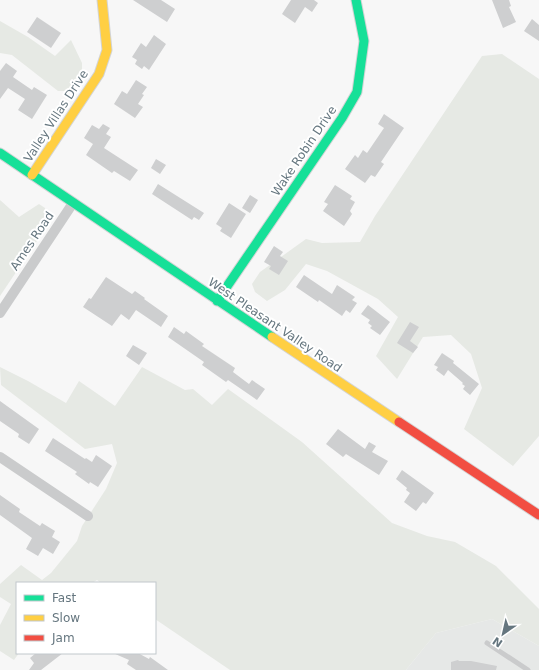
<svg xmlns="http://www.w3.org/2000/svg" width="539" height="670" font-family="'DejaVu Sans',sans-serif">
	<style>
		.built { fill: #e6e8e7 }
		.green { fill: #e6e9e4 }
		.building { fill: #cecfd0 }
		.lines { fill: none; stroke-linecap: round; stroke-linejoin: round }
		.fast-casing { stroke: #d3d4d5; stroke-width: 11 }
		.slow-casing { stroke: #d3d4d5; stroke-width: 11 }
		.jam-casing { stroke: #d3d4d5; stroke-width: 11 }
		.lane { stroke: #cacbcc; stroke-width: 5 }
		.street { stroke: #cacbcc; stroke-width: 10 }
		.fast { stroke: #16e098; stroke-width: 9 }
		.slow { stroke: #ffcf43; stroke-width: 9 }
		.jam { stroke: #f24e42; stroke-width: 9 }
		.labels { text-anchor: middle; stroke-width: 4; stroke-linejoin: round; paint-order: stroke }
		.street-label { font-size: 12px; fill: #65767f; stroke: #fff }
	</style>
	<rect width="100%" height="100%" fill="#f7f7f7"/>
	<path class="built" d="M492 619 539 646V670H406L436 633Z"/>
	<path class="green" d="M0 21 28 37 55 56 71 40 82 63V72L74 91H58L12 55 0 53Z
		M502 54 539 79V436L513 466 464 429 482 388 471 354 451 335 423 337 397 379 376 356 398 317 378 299 327 271 306 264 285 290 267 301 255 292 252 284 260 272 306 239 322 243 360 242 375 216 482 56Z
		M0 200 19 217 39 204 45 208 49 223 0 296Z
		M0 367 28 381 66 403 79 381 115 406 142 367 185 390 193 389 212 405 228 389 302 442 392 523 427 536 455 542 496 566 539 609V646L492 619 436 633 406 670H230L155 619V583H101L97 580 92 583H17V653H19L14 660 0 651V625L11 604 0 597V584L21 565 42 580 51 573 77 541 82 526 106 489 117 463 112 444 85 449 1 385Z"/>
	<path class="building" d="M133 0H161L175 9 167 22Z
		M291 0H314L318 3 312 12 305 7 295 23 282 14Z
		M492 0H509L511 6 509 7 516 22 503 28Z
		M37 17 61 33 51 48 27 32Z
		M532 19 539 25V41L524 31Z
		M154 35 166 44 149 70 144 66 142 69 135 64 137 60 132 57 141 43 146 47Z
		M6 63 17 71 13 77 32 90 34 87 47 95 32 119 18 110 25 99 8 88 0 99V71Z
		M136 80 147 87 142 94 144 95 138 104 143 107 135 118 114 104 122 91 127 94Z
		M384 114 404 128 381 162 384 164 375 177 371 175 365 183 345 169 355 155 358 158 363 150 367 153 384 128 378 124Z
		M103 124 110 128 106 134 111 137 104 148 138 170 130 181 114 171 112 173 86 155 93 144 84 138 92 125 99 129Z
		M156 159 166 165 160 174 151 168Z
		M158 184 204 213 199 220 194 217 192 220 152 194Z
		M335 185 352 196 350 199 355 202 350 211 352 214 344 226 323 211 328 204 324 202Z
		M250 195 258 200 250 213 242 208Z
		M229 203 246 214 231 238 220 231 222 228 216 224Z
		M274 246 283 252 280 256 288 261 279 275 269 269 271 266 264 262Z
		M304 275 332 294 337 285 355 297 352 300 357 303 350 313 346 310 342 316 319 300 318 302 296 287Z
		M106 277 132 294 135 291 145 298 144 299 168 316 161 327 136 310 129 320 121 314 112 326 83 307 89 298 91 299Z
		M368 305 390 322 380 335 370 328 372 326 368 323 370 320 361 314Z
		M410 322 419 327 410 341 418 347 413 353 397 343Z
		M174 327 184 334 186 331 204 344 202 346 235 368 233 372 249 384 252 380 265 389 257 400 228 380 226 382 202 365 204 362 168 337Z
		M133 345 147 353 139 365 126 356Z
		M442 353 454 361 453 363 479 384 470 395 463 389 465 386 462 384 463 383 448 370 444 376 436 370 438 367 434 365Z
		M0 401 39 429 29 444 18 437 19 434 0 421Z
		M338 429 365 449 369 442 376 446 372 452 388 461 379 475 346 454 343 457 326 444Z
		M53 438 85 459 86 458 92 462 96 455 112 466 98 487 90 482 89 484 75 474 77 472 45 451Z
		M402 470 434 493 426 504 423 502 416 511 404 502 410 493 406 490 407 488 396 479Z
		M0 495 20 509 19 512 40 526 42 523 55 531 52 537 60 542 53 554 43 548 38 556 26 549 32 538 0 515Z
		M36 653H63L41 670H29L34 663 30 658Z
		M113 653H138L149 659 150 657 168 670H136L127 664 129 660Z
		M458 660 459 661H471L497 666 496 670H451V662Z"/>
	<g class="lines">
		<defs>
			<path id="fast" d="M0 153 272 337
				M217 301 342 118 357 92 364 41 356 0"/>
			<path id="slow" d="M32 175 99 74 107 50 102 0
				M272 337 399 422"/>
			<path id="jam" d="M399 422 539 515"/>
		</defs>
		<use href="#fast" class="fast-casing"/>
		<use href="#slow" class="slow-casing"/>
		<use href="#jam" class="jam-casing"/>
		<path class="lane" d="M487 643 528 670"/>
		<path class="street" d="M0 313 73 203
			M0 457 88 516"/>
		<use href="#fast" class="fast"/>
		<use href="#slow" class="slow"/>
		<use href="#jam" class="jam"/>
	</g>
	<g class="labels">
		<g class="street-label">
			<text transform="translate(56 116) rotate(-57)" y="4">Valley Villas Drive</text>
			<text transform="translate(304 151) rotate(-56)" y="4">Wake Robin Drive</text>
			<text transform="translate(32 241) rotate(-56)" y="4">Ames Road</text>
			<text transform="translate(275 325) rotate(34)" y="4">West Pleasant Valley Road</text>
		</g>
	</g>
	<rect x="16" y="582" width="140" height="72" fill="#ffffff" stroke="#c1c8cc"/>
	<rect x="24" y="595" width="20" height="6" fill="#16e098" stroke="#c1c8cc"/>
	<text x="52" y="602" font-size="12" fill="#65767f">Fast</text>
	<rect x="24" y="615" width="20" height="6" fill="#ffcf43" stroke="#c1c8cc"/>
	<text x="52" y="622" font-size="12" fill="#65767f">Slow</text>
	<rect x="24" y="635" width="20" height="6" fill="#f24e42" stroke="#c1c8cc"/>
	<text x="52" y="642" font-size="12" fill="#65767f">Jam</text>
	<g transform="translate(503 634) rotate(214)" stroke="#ffffff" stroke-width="3" paint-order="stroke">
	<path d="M0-3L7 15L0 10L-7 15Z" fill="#65767f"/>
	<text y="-6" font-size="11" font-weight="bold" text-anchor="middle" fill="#65767f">N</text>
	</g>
</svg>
